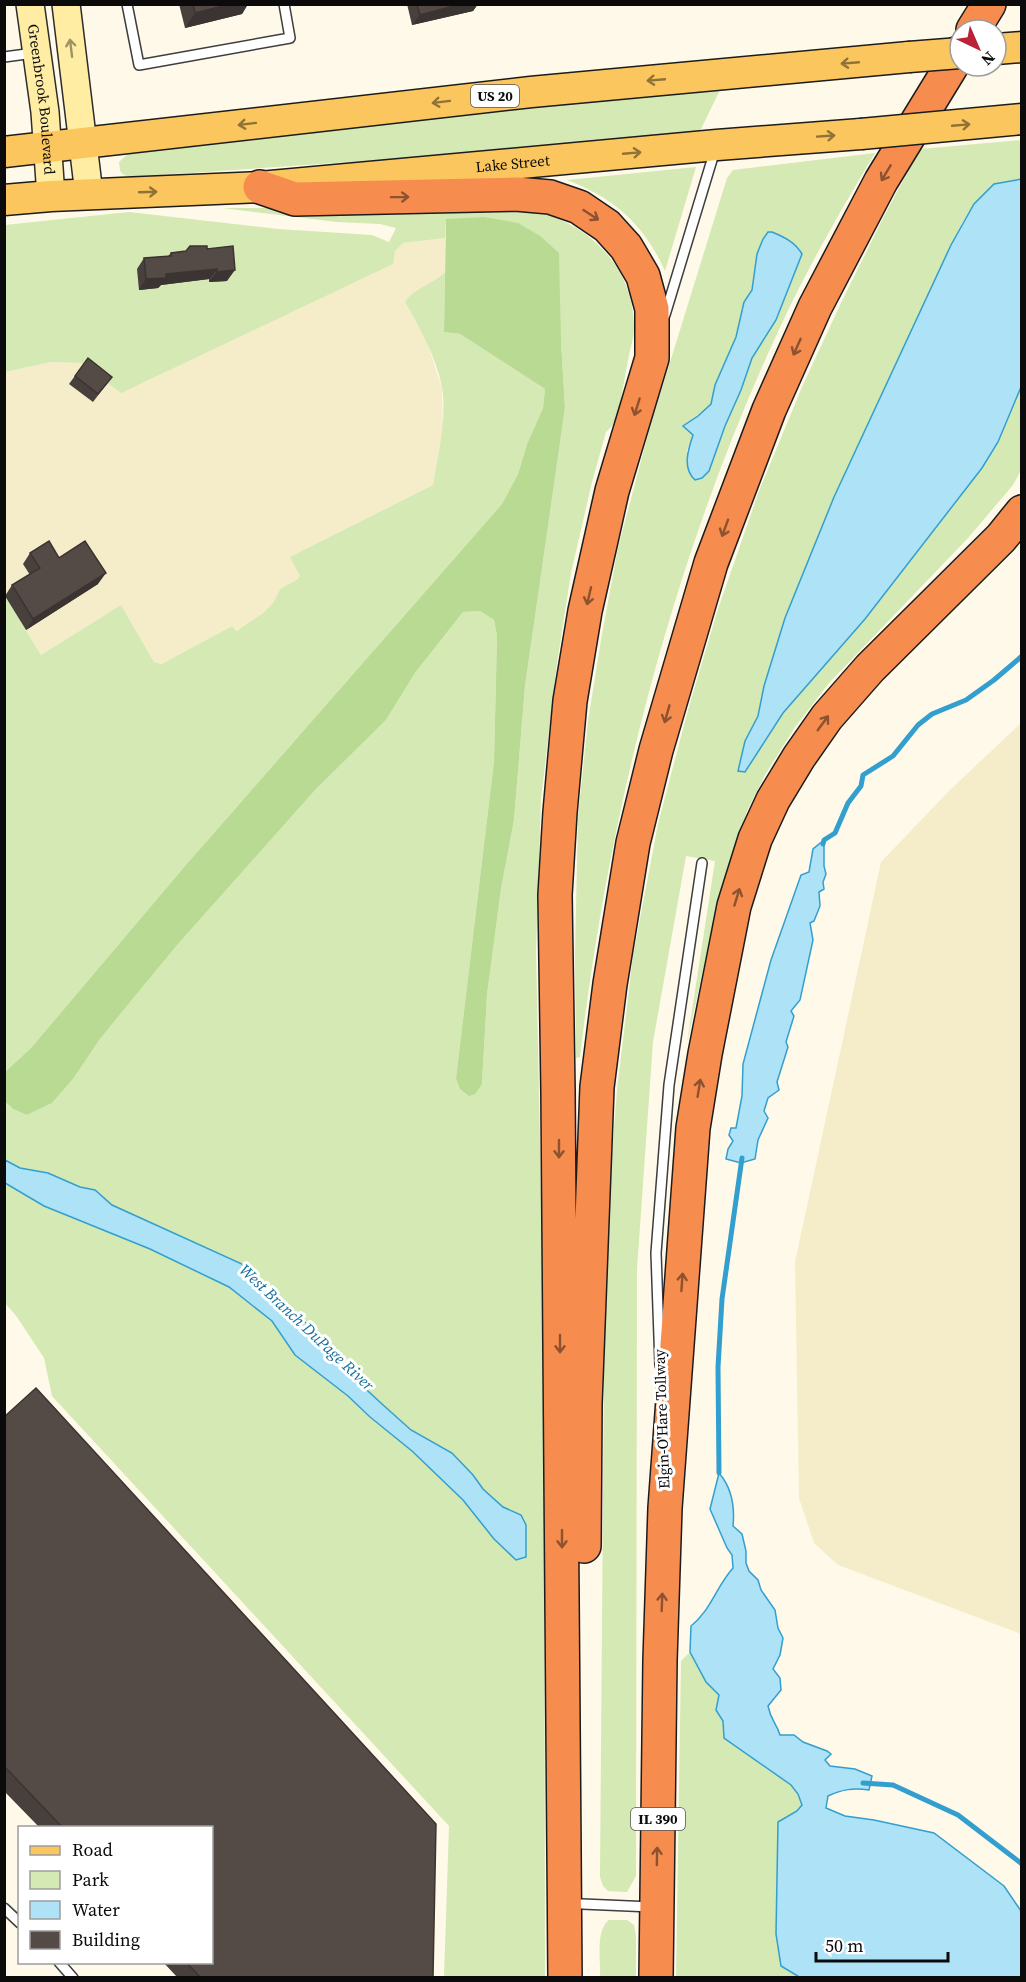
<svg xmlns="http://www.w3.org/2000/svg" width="1026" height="1982" font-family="'Source Serif 4',serif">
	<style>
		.farmland { fill: #f5edc9 }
		.green { fill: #d4e9b3; fill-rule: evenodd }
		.forest { fill: #b9da92 }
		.water { fill: #ade2f7; stroke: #339fcf; stroke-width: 1.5 }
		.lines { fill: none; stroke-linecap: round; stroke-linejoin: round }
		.stream { stroke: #339fcf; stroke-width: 5 }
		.lane-casing { stroke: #3e3e3e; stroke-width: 12 }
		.secondary-casing { stroke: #2d2d2d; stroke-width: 30 }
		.primary-casing { stroke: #1c1c1c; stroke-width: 33 }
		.highway-casing { stroke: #1c1c1c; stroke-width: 36 }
		.lane { stroke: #fff; stroke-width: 9 }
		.secondary { stroke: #ffeda4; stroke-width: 27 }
		.primary { stroke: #fbc65d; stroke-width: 30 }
		.highway { stroke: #f78c4f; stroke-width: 33 }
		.primary-bridge-casing { stroke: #1c1c1c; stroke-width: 33; stroke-linecap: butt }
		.primary-bridge { stroke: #fbc65d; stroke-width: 30 }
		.wall { fill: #48403d }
		.shaded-wall { fill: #3b3432 }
		.building { fill: #544b47; stroke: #3b3432; stroke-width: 1.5 }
		.oneway { stroke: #9d9367 }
		.oneway2 { stroke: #8f7238 }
		.oneway3 { stroke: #8d5230 }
		.labels { text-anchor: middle; stroke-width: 6; stroke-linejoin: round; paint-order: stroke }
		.shield { fill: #fff; stroke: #545454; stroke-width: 1.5 }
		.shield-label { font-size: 14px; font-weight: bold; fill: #0b0b0b }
		.street-label { font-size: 15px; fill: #0b0b0b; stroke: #fff }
		.water-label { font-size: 16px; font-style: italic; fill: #146e9d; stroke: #fff }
	</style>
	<rect width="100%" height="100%" fill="#fff9e9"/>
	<path class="farmland" d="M445 238V272L440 278 405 302 426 339 442 388 443 429 433 485 291 557 300 576 298 579 280 589 273 603 263 613 235 631 232 626 163 664 154 662 121 605 41 655 5 596 4 372 51 362 81 363 395 251 402 243Z
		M1021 723V1634L838 1565 814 1543 799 1498 795 1262 881 862 949 791Z"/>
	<path class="green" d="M720 90 699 133 453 155 131 177 124 175 120 171 119 162 128 154 519 109Z
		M1021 140V179L974 204 962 223 834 497 785 618 764 686 758 716 745 741V772L783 713 865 619 982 468 998 442 1021 387V470L1013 485 968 538 829 683 795 727 765 775 747 811 721 888 687 1043 715 861 686 856 653 1042 637 1269 636 1876 627 1892 608 1891 603 1886 600 1877 605 1247 617 1090 633 956 658 824 688 710 718 609 759 491 802 387 841 303 883 218 920 149Z
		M875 153C846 201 818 250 793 300 679 535 610 799 580 1057L576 1058 575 953 578 817 588 721 602 634 618 548 650 427 727 178 733 170ZM772 232 791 242 786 293 776 320 752 358 741 390 725 426 686 453 693 435 684 426 698 416 711 404 715 385 736 337 744 302 752 290 757 254 763 239Z
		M696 167 665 271C644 224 614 198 567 180Z
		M500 207C512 208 525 208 536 211 592 226 634 269 634 328 634 337 631 346 629 355 625 375 622 394 618 414L612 426 606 432 592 482 571 573 557 663 541 799 536 949 544 1340 545 1977H444L449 1826 52 1396 44 1358 17 1317 5 1303 4 1183 44 1206 150 1249 229 1286 272 1321 295 1355 348 1396 370 1418 412 1451 463 1500 476 1516 521 1515 503 1507 483 1489 472 1475 452 1453 411 1430 382 1404 328 1354 320 1335 299 1317 271 1299 242 1264 112 1205 95 1190 80 1187 48 1173 20 1168 5 1160 4 1102 13 1109 27 1115 52 1103 73 1079 100 1039 131 1001 178 944 316 789 386 720 415 673 463 612 480 611 494 620 497 636 494 761 456 1078 482 1085 487 995 501 889 514 820 525 686 565 408 561 341 446 220 445 238 403 243 395 251 393 264 121 393 81 363 51 362 5 372V225L129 212 278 229 372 235 389 242 396 228 380 224 337 222 222 208Z
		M445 272 444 332 460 334 545 389 543 408 527 444 518 474 502 504 185 866 31 1048 5 1072V596L41 655 121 605 154 662 162 664 232 626 236 631 263 613 273 603 280 589 298 579 300 576 290 557 433 485C438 454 447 420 442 387 436 357 420 328 405 302 414 288 434 284 445 272Z
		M690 1652 706 1682 719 1695 716 1710 723 1721 724 1738 791 1785 798 1794 802 1805 798 1811 781 1966 801 1977 676 1978 681 1661Z
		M609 1920H627L634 1925 636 1936V1977H600C601 1961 595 1931 609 1920Z"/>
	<path class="forest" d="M484 217 518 223 540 236 559 253 561 341 565 408 525 686 514 820 501 889 487 995 482 1084 475 1094 469 1096 460 1089 456 1078 494 761 497 636 494 620 480 611 463 612 415 673 386 720 316 789 178 944 131 1001 100 1039 73 1079 52 1103 27 1115 13 1109 5 1102V1072L31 1048 185 866 502 504 518 474 527 444 543 408 545 389 460 334 444 332 446 219Z"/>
	<path class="water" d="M1022 179 1021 387 998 442 982 468 865 619 783 713 745 772 738 771 745 741 758 716 764 686 785 618 834 497 951 245 974 204 994 184Z
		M768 232H772C784 237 795 242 802 254L776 320 752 358 741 390 725 426 709 471 702 478 695 480C682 468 688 450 693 435L683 426 698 416 711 404 715 385 736 337 744 302 752 290 757 254 763 239Z
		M824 840V866L826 874 823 882 824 889 819 892 820 906 814 921 810 923 813 940 800 1000 791 1011 794 1016 786 1042 788 1047 777 1082 779 1090 768 1098 764 1111 768 1118 758 1140 755 1159 741 1163 726 1159 728 1149 733 1141 729 1135 731 1128H736L742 1096 743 1064 771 960 801 875 809 872 813 849Z
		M5 1160 20 1168 48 1173 80 1187 95 1190 112 1205 242 1264 271 1299 299 1317 320 1335 328 1354 382 1404 411 1430 452 1453 473 1475 483 1489 503 1507 521 1515 526 1525V1557L516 1560 494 1539 463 1500 412 1451 370 1417 348 1396 295 1355 272 1321 229 1287 150 1249 44 1206 5 1183Z
		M719 1473C732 1488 735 1506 733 1526L742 1534 746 1551V1563L749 1571 758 1580 761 1590 775 1610 778 1628 783 1638 780 1655 773 1669 780 1678 781 1690 768 1706C771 1721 776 1722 780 1735H794L803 1742 827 1751 831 1754 825 1760 830 1766 855 1769 872 1776 869 1790C853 1788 843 1789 828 1796L826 1808 845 1816 874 1820 934 1833 1004 1886 1021 1911V1977L801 1978 781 1966 776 1934 778 1822 797 1811 802 1805 798 1794 791 1785 724 1738 723 1721 716 1710 719 1695 706 1682 690 1652 691 1626C711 1610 716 1587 733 1568L732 1555 727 1548 710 1509Z"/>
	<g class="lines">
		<path class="stream" d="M823 844 824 840 835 833 848 803 861 786 863 775 893 756 918 725 932 714 966 700 994 680 1022 656
			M719 1473 718 1367 722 1299 742 1158
			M863 1783 893 1785 958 1815 1022 1864"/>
		<defs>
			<path id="lane" d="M127 4 139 65 290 38 284 4
				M4 57 34 53
				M665 315 715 150
				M660 1365 656 1253 669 1085 702 863
				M582 1904 652 1907
				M4 1908 20 1923
				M59 1962 73 1978"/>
			<g id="secondary">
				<path id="s1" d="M30 4 45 112 51 196"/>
				<path d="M66 4 89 194"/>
			</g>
			<g id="primary">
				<path d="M996 49 1022 47"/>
				<path d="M4 152 531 92 909 57"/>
				<path id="s2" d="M4 200 51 196 260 187 717 145 861 134"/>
			</g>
			<path id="highway" d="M973 30 989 4
				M260 187 295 199 516 194 550 197 579 207 607 226 626 247 643 276 652 309V358L612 491 585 611 570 701 560 812 555 895 558 1091 565 1978
				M584 1546 585 1404 597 1087 610 984 633 843 656 750 711 563 769 410 815 307 881 181 960 52
				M656 1978 660 1660 665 1508 693 1128 705 1054 734 906 755 839 773 800 799 757 827 717 870 668 1001 538 1022 512"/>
		</defs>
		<use href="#lane" class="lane-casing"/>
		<use href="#secondary" class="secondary-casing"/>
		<use href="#primary" class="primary-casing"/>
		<use href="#highway" class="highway-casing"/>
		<use href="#lane" class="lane"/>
		<use href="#secondary" class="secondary"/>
		<use href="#primary" class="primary"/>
		<use href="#highway" class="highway"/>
		<defs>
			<path id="primary-bridge" d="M909 57 960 53
				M861 134 1022 119"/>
		</defs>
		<use href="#primary-bridge" class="primary-bridge-casing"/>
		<use href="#primary-bridge" class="primary-bridge"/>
	</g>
	<path class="wall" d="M179 4H248L242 14 185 28Z
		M407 4H478L473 11 412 25Z
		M207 249 227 281 209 282V279L161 285 158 288 139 290 137 269 144 258 168 256 171 253Z
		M88 358 112 377 93 402 69 384Z
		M30 553 59 558 98 584 26 630 5 596 12 585 30 575 23 564Z
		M4 1417 433 1977H177L163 1962H212V1827H39L4 1791Z"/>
	<path class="shaded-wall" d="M231 4H248L242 14 185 28 195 13Z
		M461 4H478L473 11 412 25 420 15Z
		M217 269 209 279 161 285 158 288 139 290 146 279 166 274Z
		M235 270 227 281 209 282 217 272Z
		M106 573 98 584 26 630 33 619Z"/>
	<path class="building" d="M193 4H231L195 13Z
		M417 4H461L420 15Z
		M190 246H207V249L233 246 235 270 217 272V269L166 274V278L146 279 144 258 171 256V253L186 251Z
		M88 358 112 377 98 394 75 376Z
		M49 541 59 558 85 541 106 573 33 619 12 585 40 568 30 553Z
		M36 1388 436 1824 433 1977H200L186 1962H212V1827H62L4 1766V1417Z"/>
	<defs><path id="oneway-shaft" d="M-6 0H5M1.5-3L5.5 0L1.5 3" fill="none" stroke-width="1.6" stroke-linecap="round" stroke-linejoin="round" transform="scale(1.5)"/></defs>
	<use class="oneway" href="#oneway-shaft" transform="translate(71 48) rotate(-97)"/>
	<g class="oneway2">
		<use href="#oneway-shaft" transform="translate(850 63) rotate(175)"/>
		<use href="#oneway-shaft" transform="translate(656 80) rotate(175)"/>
		<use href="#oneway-shaft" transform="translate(441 102) rotate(173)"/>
		<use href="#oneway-shaft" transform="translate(247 124) rotate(173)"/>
		<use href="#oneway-shaft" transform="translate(961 125) rotate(-5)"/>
		<use href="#oneway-shaft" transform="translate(826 136) rotate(-4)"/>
		<use href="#oneway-shaft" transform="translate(632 153) rotate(-5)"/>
		<use href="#oneway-shaft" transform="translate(148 192) rotate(-2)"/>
	</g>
	<g class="oneway3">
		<use href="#oneway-shaft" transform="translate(886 173) rotate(121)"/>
		<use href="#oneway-shaft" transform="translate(400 197) rotate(-1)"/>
		<use href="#oneway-shaft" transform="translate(591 215) rotate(33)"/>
		<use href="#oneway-shaft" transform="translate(797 347) rotate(114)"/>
		<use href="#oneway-shaft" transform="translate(637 407) rotate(107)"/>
		<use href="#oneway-shaft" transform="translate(725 528) rotate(110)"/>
		<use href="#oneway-shaft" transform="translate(589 596) rotate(103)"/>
		<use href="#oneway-shaft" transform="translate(667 714) rotate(106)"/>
		<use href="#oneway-shaft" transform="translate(823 723) rotate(-54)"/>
		<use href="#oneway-shaft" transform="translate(737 897) rotate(-73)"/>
		<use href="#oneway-shaft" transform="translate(699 1088) rotate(-81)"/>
		<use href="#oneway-shaft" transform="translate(559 1149) rotate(90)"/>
		<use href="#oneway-shaft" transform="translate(682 1282) rotate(-86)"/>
		<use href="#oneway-shaft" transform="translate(560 1344) rotate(90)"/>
		<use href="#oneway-shaft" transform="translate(562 1539) rotate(90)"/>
		<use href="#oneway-shaft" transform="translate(662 1602) rotate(-88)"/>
		<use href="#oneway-shaft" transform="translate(657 1856) rotate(-89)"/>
	</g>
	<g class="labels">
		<g class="shield">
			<rect x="471" y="85" width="48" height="22" rx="4.5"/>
			<rect x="631" y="1808" width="54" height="22" rx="4.5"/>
		</g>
		<g class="shield-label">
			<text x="495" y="101">US 20</text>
			<text x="658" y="1824">IL 390</text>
		</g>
		<g class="street-label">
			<text dy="5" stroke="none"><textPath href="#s1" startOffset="96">Greenbrook Boulevard</textPath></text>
			<text dy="5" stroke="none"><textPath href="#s2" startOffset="510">Lake Street</textPath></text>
			<text transform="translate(662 1419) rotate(-92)" y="5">Elgin-O'Hare Tollway</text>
		</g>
		<g class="water-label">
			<text transform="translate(307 1327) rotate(43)" y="6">West Branch DuPage River</text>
		</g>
	</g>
	<rect width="1026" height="1982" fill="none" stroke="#0b0b0b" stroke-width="12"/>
	<rect x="18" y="1826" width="195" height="138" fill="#ffffff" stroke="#9d9d9d" stroke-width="1.5"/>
	<rect x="30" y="1846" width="30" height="9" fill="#fbc65d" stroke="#9d9d9d" stroke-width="1.5"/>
	<text x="72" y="1856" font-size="18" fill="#0b0b0b">Road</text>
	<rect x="30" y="1871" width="30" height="18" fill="#d4e9b3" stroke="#9d9d9d" stroke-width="1.5"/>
	<text x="72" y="1886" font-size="18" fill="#0b0b0b">Park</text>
	<rect x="30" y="1901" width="30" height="18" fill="#ade2f7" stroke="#9d9d9d" stroke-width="1.5"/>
	<text x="72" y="1916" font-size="18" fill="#0b0b0b">Water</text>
	<rect x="30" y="1931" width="30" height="18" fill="#544b47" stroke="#9d9d9d" stroke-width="1.5"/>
	<text x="72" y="1946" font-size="18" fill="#0b0b0b">Building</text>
	<g transform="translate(978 48) rotate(136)"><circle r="28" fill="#ffffff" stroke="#9d9d9d" stroke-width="1.5"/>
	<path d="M0-4.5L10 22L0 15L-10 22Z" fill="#bc2237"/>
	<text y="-9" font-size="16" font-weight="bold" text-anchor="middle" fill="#0b0b0b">N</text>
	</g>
	<path d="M816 1952v9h132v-9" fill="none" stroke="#0b0b0b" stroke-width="3"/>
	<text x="825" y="1952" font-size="18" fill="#0b0b0b" stroke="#ffffff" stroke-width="4.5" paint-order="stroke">50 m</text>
</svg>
